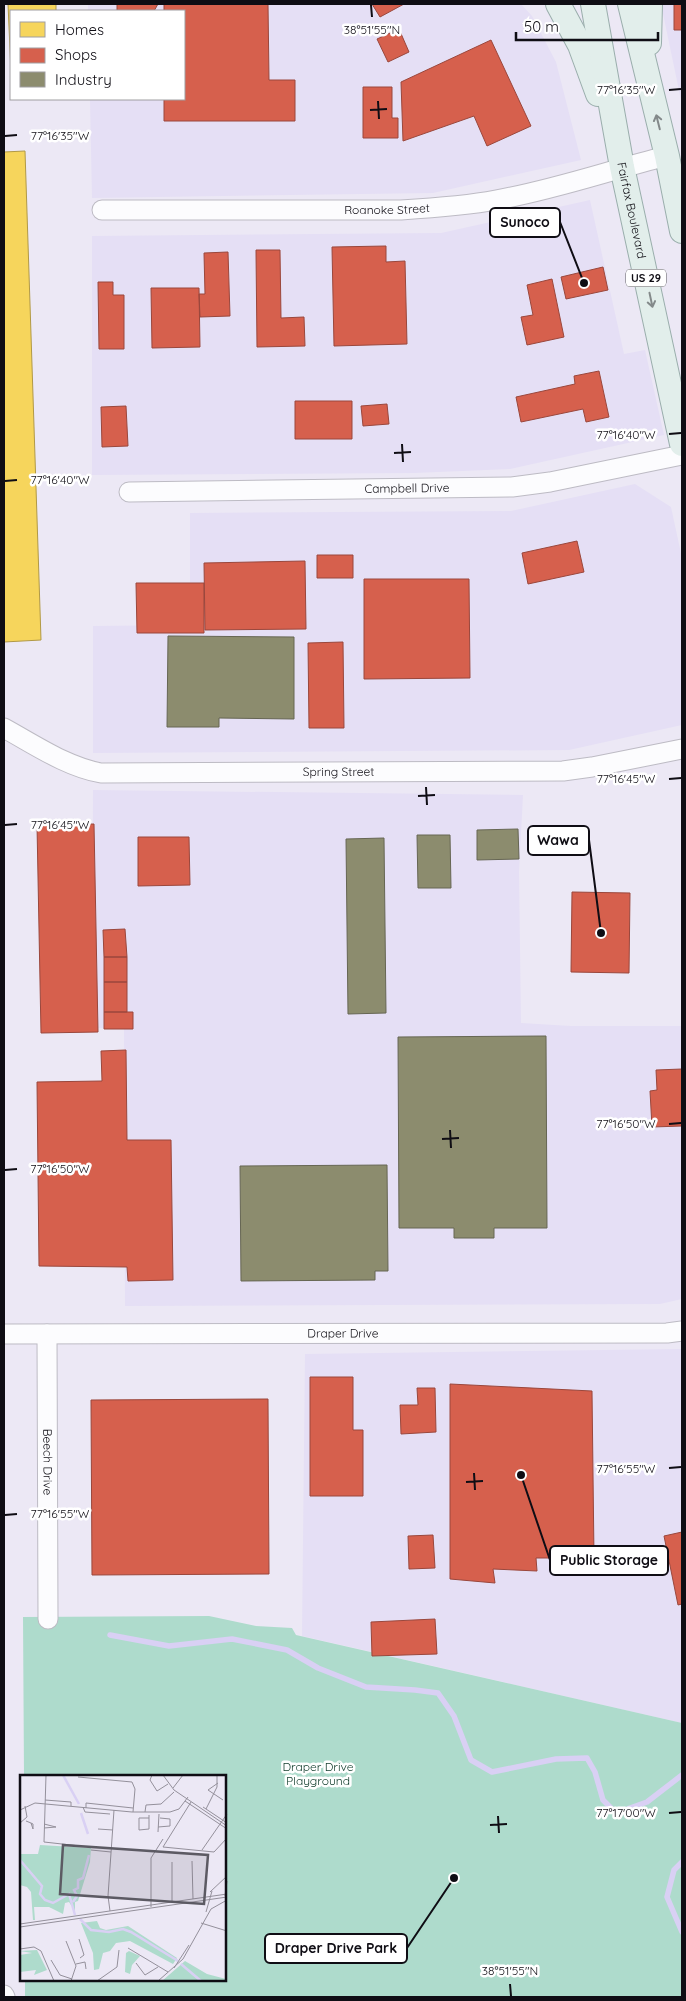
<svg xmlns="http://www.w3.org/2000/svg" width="686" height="2001" font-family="Quicksand,sans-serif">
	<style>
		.built { fill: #e5dff5 }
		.green { fill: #aedbcc }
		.homes { fill: #f6d55c; stroke: #b19946 }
		.shops { fill: #d6604d; stroke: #9a473c }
		.industry { fill: #8c8c6e; stroke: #666653 }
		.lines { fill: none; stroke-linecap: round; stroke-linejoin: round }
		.stream { stroke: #d9d0f4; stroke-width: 5.5 }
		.minor-casing { stroke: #bdbbc4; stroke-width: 21 }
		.major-casing { stroke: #9aaeac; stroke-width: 26 }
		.minor { stroke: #fcfcfe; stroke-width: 19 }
		.major { stroke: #e2eeeb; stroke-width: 24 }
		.oneway { stroke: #83898a }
		.ticks { fill: none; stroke: #0f0d14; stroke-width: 2 }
		.labels { text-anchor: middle; stroke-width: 5; stroke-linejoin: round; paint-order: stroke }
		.shield { fill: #fff; stroke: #57565a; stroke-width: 1 }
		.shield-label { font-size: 11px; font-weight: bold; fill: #0f0d14 }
		.street-label { font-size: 12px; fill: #0f0d14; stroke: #fff }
		.park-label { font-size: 12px; fill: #0e3a29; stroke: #fff }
		.inset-river { fill: none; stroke: #d9d0f4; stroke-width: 2.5 }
		.inset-road { fill: none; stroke: #94909b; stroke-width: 1 }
		.view { fill: #5c5a63; fill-opacity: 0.15; stroke: #5c5a63; stroke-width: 2.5 }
		.inset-edge { fill: none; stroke: #0f0d14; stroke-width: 2.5 }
		.ticks-label { font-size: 12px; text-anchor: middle; fill: #0f0d14; stroke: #fff; stroke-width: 5; stroke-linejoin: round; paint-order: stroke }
		.leader { fill: none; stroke: #0f0d14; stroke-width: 2 }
		.callout-dot { fill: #0f0d14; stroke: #fff; stroke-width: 2 }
		.callout { fill: #fff; stroke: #0f0d14; stroke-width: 2 }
		.callout-label { font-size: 14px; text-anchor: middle; font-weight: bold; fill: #0f0d14 }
	</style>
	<rect width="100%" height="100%" fill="#ece8f5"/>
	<path class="built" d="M88 4H521L532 16 556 62 581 160 433 193 92 198 90 99H184V11H88Z
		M661 4H682V105Z
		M590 200 624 354 645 350 664 435 510 469 414 473 92 475V236L441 233Z
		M635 484 671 507 682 558V725L569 750 93 753V626L190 625V513L511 511Z
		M93 790 523 795 519 872 521 1023 571 1026H682V1299L660 1304 125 1306 124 1028H92Z
		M682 1349V1723L302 1636 305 1354Z"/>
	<path class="green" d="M209 1616 256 1626 292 1628 296 1635 682 1723V1997H25V1980H225V1776H24L23 1617Z"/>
	<path class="homes" d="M8 4H56V11H11V72Z
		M25 151 41 640 4 642V152Z"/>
	<path class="shops" d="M117 4H158L154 11H117Z
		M164 4H268L269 80H295V121H164V99H184V11H164Z
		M372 4H404L380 17Z
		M674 4H682V30H674Z
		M399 29 409 52 388 62 377 39Z
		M491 40 531 126 487 146 474 116 403 141 401 82Z
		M363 87H392V118H398V138H363Z
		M386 246V262L405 261 407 344 334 346 332 247Z
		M256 250H280L281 318 304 317 305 346 257 347Z
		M228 252 230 316 200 317 199 294H205L204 253Z
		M603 267 608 290 566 299 561 277Z
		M552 279 564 337 527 345 521 317 533 315 527 285Z
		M98 282H113V295H124V349H99Z
		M151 288H199L200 347 152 348Z
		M599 371 609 417 586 422 583 409 521 422 516 397 575 384 574 376Z
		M295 401H352V439H295Z
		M387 404 389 424 363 426 361 406Z
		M126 406 128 446 102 447 101 407Z
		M577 541 584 572 528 584 522 553Z
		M317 555H353V578H317Z
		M305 561 306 629 205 630 204 563Z
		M364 579H469L470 678 364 679Z
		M136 583H204V633H137Z
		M343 642 344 728H309L308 643Z
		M94 824 98 1032 41 1033 37 825Z
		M138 837H189L190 885 138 886Z
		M572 892 630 893 629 973 571 972Z
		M125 929 127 957H104L103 930Z
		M104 957H127V982H104Z
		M104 982H127V1012H104Z
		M104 1012H133V1029H104Z
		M126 1050 127 1140H171L173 1280 128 1281 127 1267 39 1266 37 1082 102 1081 101 1051Z
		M682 1069V1126L652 1127 650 1091 657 1090 656 1070Z
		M310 1377H353V1430H363V1496H310Z
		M450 1384 592 1391 594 1558H536L537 1571 493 1569 495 1583 450 1579Z
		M417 1388H435L436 1432 401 1434 400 1405H418Z
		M268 1399 269 1574 92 1575 91 1400Z
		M682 1532V1604L678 1605 664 1536Z
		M433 1535 435 1568 409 1569 408 1536Z
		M435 1619 437 1654 372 1656 371 1622Z"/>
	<path class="industry" d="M168 636 294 637V719L219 718V727H167Z
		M518 829 519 859 477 860V830Z
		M417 835H450L451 888H418Z
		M384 838 386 1013 348 1014 346 839Z
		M546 1036 547 1228H494V1238H454V1228H399L398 1037Z
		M387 1165 388 1271H375V1280L241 1281 240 1166Z"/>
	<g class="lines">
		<path class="stream" d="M110 1635 169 1646 232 1639 287 1650 318 1668 366 1687 415 1690 438 1693 454 1716 471 1760 492 1772 556 1759 587 1758 595 1772 603 1800 616 1813 647 1802 682 1775
			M682 1862 674 1870 667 1897 682 1932"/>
		<defs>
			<g id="minor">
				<path id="s1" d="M102 210H401C433 208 465 206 496 200 554 190 610 170 667 156"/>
				<path id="s2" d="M129 492 512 487 550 482 682 455"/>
				<path id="s3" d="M4 728C35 745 67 767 101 773L563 771 592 767 682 749"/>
				<path id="s4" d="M4 1334 667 1333 682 1331"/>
				<path id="s5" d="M47 1334 48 1619"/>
				<path d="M4 1995 5 1997"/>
			</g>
			<g id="major">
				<path d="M558 4 580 45 598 94"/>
				<path id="s6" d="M593 4 622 167 682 444"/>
				<path d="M630 4 667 156 682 231"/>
				<path d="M649 43 650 4"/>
			</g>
		</defs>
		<use href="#minor" class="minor-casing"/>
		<use href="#major" class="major-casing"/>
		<use href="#minor" class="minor"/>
		<use href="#major" class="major"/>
	</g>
	<defs><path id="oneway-shaft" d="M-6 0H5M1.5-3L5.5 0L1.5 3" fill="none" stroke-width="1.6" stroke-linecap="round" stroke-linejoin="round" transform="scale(1.25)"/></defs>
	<g class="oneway">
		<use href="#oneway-shaft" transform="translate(658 122) rotate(-104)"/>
		<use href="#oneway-shaft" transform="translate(651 300) rotate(78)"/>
	</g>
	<path class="ticks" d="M371 5 372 17M669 90 681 89M378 101 379 119M370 110 387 109M5 136 17 135M669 434 681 433M402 444 403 462M394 453 411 452M5 481 17 480M669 779 681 778M426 787 427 805M418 796 435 795M5 825 17 824M669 1124 681 1123M450 1130 451 1148M442 1139 459 1138M5 1170 17 1169M669 1468 681 1467M474 1473 475 1490M466 1482 483 1481M5 1515 17 1514M669 1813 681 1812M498 1816 499 1833M490 1825 507 1824M510 1984 511 1996"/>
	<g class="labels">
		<rect class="shield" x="626" y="269.5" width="40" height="17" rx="4"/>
		<g class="shield-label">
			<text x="646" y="282">US 29</text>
		</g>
		<g class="street-label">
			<text dy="4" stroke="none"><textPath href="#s1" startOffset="285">Roanoke Street</textPath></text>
			<text dy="4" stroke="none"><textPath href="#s6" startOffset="210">Fairfax Boulevard</textPath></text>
			<text dy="4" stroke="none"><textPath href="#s2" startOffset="278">Campbell Drive</textPath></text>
			<text dy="4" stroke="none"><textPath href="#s3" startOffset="345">Spring Street</textPath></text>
			<text dy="4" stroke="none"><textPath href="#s4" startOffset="339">Draper Drive</textPath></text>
			<text dy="4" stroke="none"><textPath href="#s5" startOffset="128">Beech Drive</textPath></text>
		</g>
		<g class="park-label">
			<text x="318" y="1771">Draper Drive<tspan x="318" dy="14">Playground</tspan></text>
		</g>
	</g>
	<g transform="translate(20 1775)">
		<rect width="206" height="206" fill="#ece8f5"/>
		<path d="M20 70 71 73 70 87 58 126 55 127V136L49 127 45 128 43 139 29 132H14L15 145H13L11 117 7 112 0 110V79H18ZM77 146 80 153 86 155 108 151 157 183 153 189 110 166 96 168 90 176 83 178 79 194 74 195 73 178 61 148ZM17 175 27 195 14 200 16 195 0 197V180L12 178 0 176ZM109 176 120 181 112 190 110 199 105 197 106 178ZM165 186 187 199 206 204V206H142Z" fill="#aedbcc"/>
		<path class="inset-river" d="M43 0 59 29M61 38 68 59M0 85 22 111 20 119 25 125 33 128 49 119 55 140M53 127 57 121 54 115 58 113V105L63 103 69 80M60 144 71 155 89 157 103 154 111 157 158 186M161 189 181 206"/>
		<path class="inset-road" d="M26 0 24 67 60 71M132 0 130 5 137 16 148 9M143 0 154 15 207 51M58 2 112 7 115 14 113 37M198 8 188 15 203 25M153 13 163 0M25 25 51 27V31M165 26 207 54M171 27 143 72 194 77 207 63M63 32 65 37 90 39M183 32 207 48M66 33V28L113 33M186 34 197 12V0M0 35 15 28 112 37H150L159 34 168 22M125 37 126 30 141 29 154 17M129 40V54L119 55V43H129M6 46 11 48 13 54V49L11 48M0 48 7 42 5 31M138 52 150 51V44L140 43M24 53 36 52 24 49M78 54 93 55M138 57 139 39M71 75 91 77M182 75 207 39M172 86 173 124M152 87V128M190 117 207 101M205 121 207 106M131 132V83L143 64M90 136 88 121 94 35M186 137 192 116M181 148 207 156M0 149 207 119M0 152 207 122M59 164 64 180 60 183M46 166 56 191 51 206M108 173 148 197M0 174 14 172 21 176 34 206M31 185 40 200 52 204M116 188 125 200 138 192M56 189 65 187 66 194M154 193 169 170M77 206 97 192 99 175M138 206 163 184 191 134 207 125"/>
		<path class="view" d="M43 70 188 80 184 129 40 119Z"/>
		<rect width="206" height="206" class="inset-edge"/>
	</g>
	<g class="ticks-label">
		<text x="372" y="34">38°51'55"N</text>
		<text x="626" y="94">77°16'35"W</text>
		<text x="60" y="140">77°16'35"W</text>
		<text x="626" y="439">77°16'40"W</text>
		<text x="60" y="484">77°16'40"W</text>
		<text x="626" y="783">77°16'45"W</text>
		<text x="60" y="829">77°16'45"W</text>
		<text x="626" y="1128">77°16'50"W</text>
		<text x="60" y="1173">77°16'50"W</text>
		<text x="626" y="1473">77°16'55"W</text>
		<text x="60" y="1518">77°16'55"W</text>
		<text x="626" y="1817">77°17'00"W</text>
		<text x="510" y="1975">38°51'55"N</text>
	</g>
	<path class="leader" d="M584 283L560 222M601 933L589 840M521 1475L550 1560M454 1878L407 1948"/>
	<g class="callout-dot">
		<circle cx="584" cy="283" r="5"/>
		<circle cx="601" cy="933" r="5"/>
		<circle cx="521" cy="1475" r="5"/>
		<circle cx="454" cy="1878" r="5"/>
	</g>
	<g class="callout">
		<rect x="490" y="208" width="70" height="29" rx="5"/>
		<rect x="528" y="826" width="61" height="29" rx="5"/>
		<rect x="550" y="1546" width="118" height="29" rx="5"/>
		<rect x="265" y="1934" width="142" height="29" rx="5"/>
	</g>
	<g class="callout-label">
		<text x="525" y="227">Sunoco</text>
		<text x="558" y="845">Wawa</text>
		<text x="609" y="1565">Public Storage</text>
		<text x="336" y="1953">Draper Drive Park</text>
	</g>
	<rect width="686" height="2001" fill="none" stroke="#0f0d14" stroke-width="10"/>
	<rect x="10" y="10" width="175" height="90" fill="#ffffff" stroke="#9f9ea1"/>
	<rect x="20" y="22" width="25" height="15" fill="#f6d55c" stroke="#9f9ea1"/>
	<text x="55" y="35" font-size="15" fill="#0f0d14">Homes</text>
	<rect x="20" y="48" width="25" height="15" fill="#d6604d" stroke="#9f9ea1"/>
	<text x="55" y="60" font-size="15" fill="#0f0d14">Shops</text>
	<rect x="20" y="72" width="25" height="15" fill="#8c8c6e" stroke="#9f9ea1"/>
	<text x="55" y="85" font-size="15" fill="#0f0d14">Industry</text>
	<path d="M516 32v8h142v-8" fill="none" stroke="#0f0d14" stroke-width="2.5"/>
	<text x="524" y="32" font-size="15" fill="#0f0d14" stroke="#ffffff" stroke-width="4" paint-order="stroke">50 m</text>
</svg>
